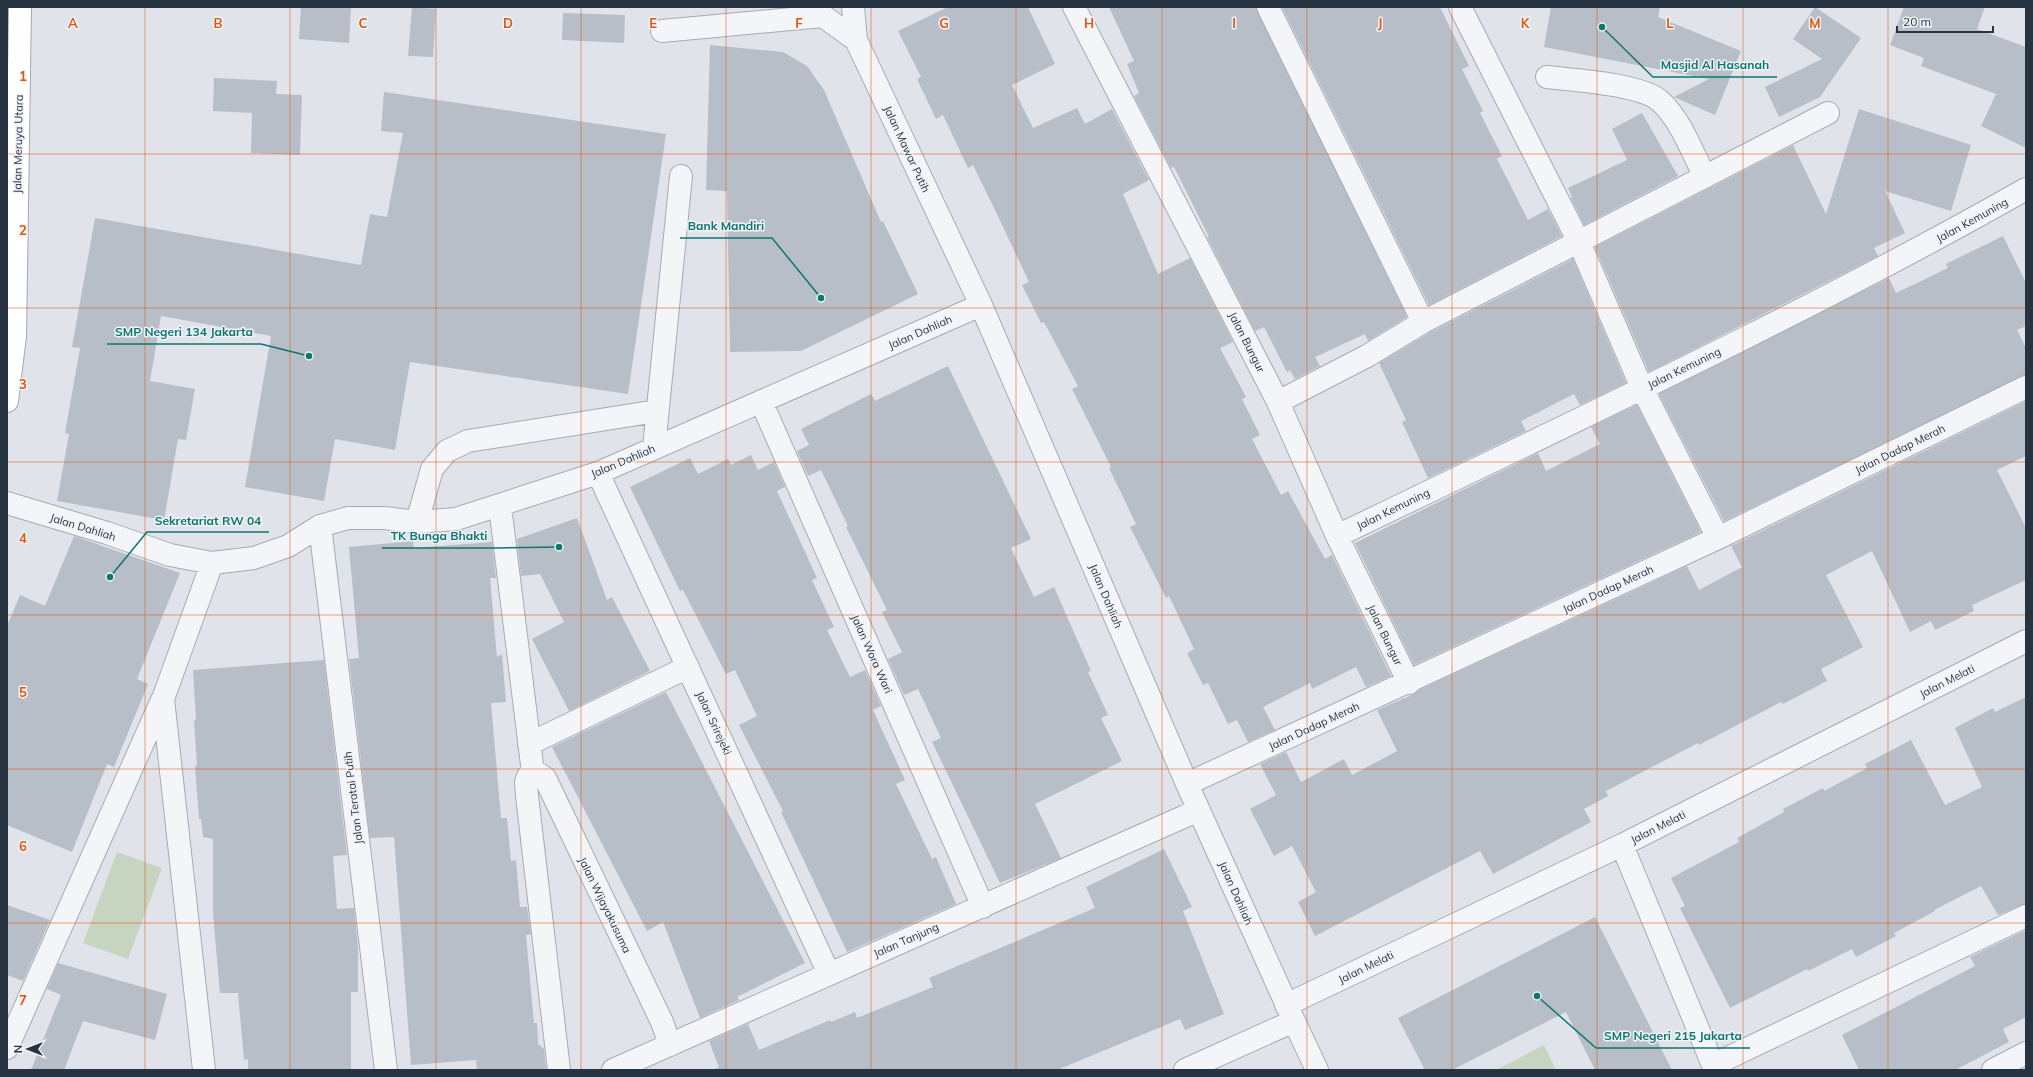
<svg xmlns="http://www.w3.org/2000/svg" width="2033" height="1077" font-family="Mulish,sans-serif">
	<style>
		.green { fill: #c7d4c0 }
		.building { fill: #b7bec7 }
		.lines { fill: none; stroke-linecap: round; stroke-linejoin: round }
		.minor-casing { stroke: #a5abb4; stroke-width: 24 }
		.major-casing { stroke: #9eaab6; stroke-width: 24 }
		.minor { stroke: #f3f5f8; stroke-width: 22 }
		.major { stroke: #fff; stroke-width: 22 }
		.grid { fill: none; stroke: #de570f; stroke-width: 1; stroke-opacity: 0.55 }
		.labels { text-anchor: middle; stroke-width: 3; stroke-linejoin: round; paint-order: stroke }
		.street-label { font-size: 11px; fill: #283342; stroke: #eff3f7 }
		.grid-label { font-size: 13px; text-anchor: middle; font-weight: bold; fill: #de570f; stroke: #eff3f7; stroke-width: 3; stroke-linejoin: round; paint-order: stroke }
		.leader { fill: none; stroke: #0f766e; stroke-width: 1.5 }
		.callout-dot { fill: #0f766e; stroke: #eff3f7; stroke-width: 1.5 }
		.callout-label { font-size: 12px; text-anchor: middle; font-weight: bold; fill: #0f766e; stroke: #eff3f7; stroke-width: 3; stroke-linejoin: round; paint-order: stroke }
	</style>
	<rect width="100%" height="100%" fill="#e0e4ea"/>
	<path class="green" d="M117 852 162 868 128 959 83 943Z
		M1544 1045 1556 1070H1496Z"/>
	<path class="building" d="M301 7H351L349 43 299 39Z
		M412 7 436 9 433 57 408 56Z
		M948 7H1028L1055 64 1012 85 1033 128 1077 108 1085 124 1112 109 1149 180 1123 194 1158 274 1190 258 1233 342 1220 348 1246 397 1242 399 1260 435 1252 439 1281 495 1288 491 1325 559 1332 555 1391 676 1366 687 1356 667 1312 689 1310 683 1263 707 1275 730 1248 742 1237 720 1228 724 1208 683 1203 685 1187 653 1194 649 1169 596 1166 598 1130 527 1136 524 1109 468 1111 467 1072 389 1078 386 1044 322 1041 323 1022 285 1029 282 995 210 973 165 968 168 943 115 936 119 917 79 921 77 898 31Z
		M1109 7H1256L1407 317 1368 341 1365 334 1315 357 1320 366 1295 379 1290 370 1287 372 1264 327 1255 331 1207 237H1209L1174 167 1171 168 1134 96 1139 93 1127 64 1134 61Z
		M1282 7H1440L1469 66 1462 69 1483 111 1480 113 1502 156 1497 159 1528 220 1548 209 1562 236 1429 305Z
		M1551 7H1660L1658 17 1741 51 1715 115 1674 97 1709 79 1544 47Z
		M1815 7 1861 38 1820 97 1779 117 1765 87 1822 59 1793 39Z
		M1904 7H1985L1977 29 2026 47V148L1981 126 1996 94 1921 66 1924 58 1890 45Z
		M563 13 625 15 624 43 562 40Z
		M710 45 783 52 807 66 824 90 881 222 883 221 918 294 801 351 730 352 727 191 706 190Z
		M214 78 277 81 276 94 302 95 300 155 251 153 252 113 213 111Z
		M384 92 666 134 628 394 410 362 395 450 335 439 324 501 245 487 271 336 161 316 150 381 195 389 186 440 178 439 164 520 57 501 69 434 65 433 80 348 72 347 95 218 361 265 370 214 387 217 403 133 381 131Z
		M1859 109 1971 145 1951 211 1885 191 1905 233 1874 248 1878 256 1649 372 1595 247 1793 145 1826 214Z
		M1642 113 1678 176 1584 225 1571 198 1572 197 1568 188 1627 160 1612 129Z
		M2003 236 2026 283V326L2017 330 2026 348V375L1724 521 1659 394 1889 278 1896 293 1948 268 1946 264Z
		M1573 259 1626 383 1580 405 1574 394 1521 421 1526 431 1428 478 1402 422 1406 420 1379 363 1429 333Z
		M948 366 1031 539 1011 548 1034 597 1054 587 1091 671 1088 672 1108 715 1101 718 1122 761 1035 804 1061 858 1000 883 932 742 941 738 918 689 904 695 888 659 902 652 882 612 887 610 846 527 848 526 821 470 808 476 797 451 809 445 801 429 871 394 875 401Z
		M2026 401V456L1997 470 2026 528V580L1972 605 1974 611 1935 630 1931 621 1910 632 1872 551 1826 575 1863 647 1821 669 1827 681 1783 704 1781 702 1699 745 1698 743 1606 791 1608 796 1584 809 1591 822 1493 874 1480 851 1315 936 1298 902 1316 892 1292 846 1274 856 1250 809 1276 795 1260 764 1286 752 1301 782 1344 759 1352 775 1397 751 1377 710 1414 694 1419 690 1687 566 1699 590 1742 567 1731 546Z
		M1637 405 1701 532 1414 665 1355 543 1538 453 1546 471 1600 444 1591 427Z
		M751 455 758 470 774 462 785 487 777 491 817 578 812 580 834 627 827 630 850 677 865 670 881 706 873 710 905 780 896 784 932 859 936 857 956 904 847 952 781 812 783 811 739 725 757 716 735 670 726 674 683 590 680 591 630 487 690 458 698 474 728 459 731 465Z
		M577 518 607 600 612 597 650 671 569 711 532 639 564 622 540 574 521 576 517 539Z
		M74 536 180 573 137 679 148 684 114 767 107 764 72 852 7 825V626L20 595 45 606Z
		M413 541 414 548 492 542 496 578H490L497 657 502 654 506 702 491 703 501 818H507L511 861 516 860 520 907H527L531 934 526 935 534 1023H537L538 1044 544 1049 546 1070H477L476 1060 411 1065 394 837 370 838 349 659 359 658 349 547Z
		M324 660 347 855 333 856 337 909 354 908 358 947V992H351V1070H248V1059L244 1060 238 993H220L213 914V839L203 837 201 819H199L195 766 197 765 194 720H196L193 670Z
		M666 692 805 963 737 997 739 1000 700 1018 663 922 647 931 552 747Z
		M2026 697V904L1998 915 1981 886 1934 910 1935 911 1894 933 1896 936 1856 957 1852 949 1808 971 1807 969 1730 1008 1680 908 1685 906 1671 878 1739 842 1737 838 1784 812 1783 809 1823 788 1824 791 1867 768 1865 764 1911 740 1945 805 1982 787 1955 728 1993 708 1995 712Z
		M1164 849 1192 907 1183 911 1224 1014 1185 1030 1180 1019 1057 1070H712L719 1067 709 1041 748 1024 759 1050 830 1020 831 1022 855 1012 857 1018 933 987 929 978 1095 908 1086 887Z
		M7 905 50 920 23 981 7 975Z
		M1595 917 1672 1070H1595L1566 1012 1452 1070H1425L1398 1018Z
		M2026 930V1017L2003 1029 2009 1042 1955 1070H1859L1842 1035 1975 966 1970 957Z
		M58 963 167 994 155 1040 83 1021 64 1070H31L61 995 47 989Z"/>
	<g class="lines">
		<defs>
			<path id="minor" d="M816 7 823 16 856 40 981 305
				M853 7 856 40
				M1074 7 1278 402 1337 536 1409 683
				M1268 7 1423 322
				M1460 7 1579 242 1642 388 1718 538
				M662 31 823 16
				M1547 77C1573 80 1641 84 1660 101 1681 120 1692 152 1705 177
				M761 401 983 907
				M1278 402 1367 356 1423 322 1828 113
				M654 448 681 176
				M598 473 829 974
				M7 503 107 533 170 555 212 563 254 558 288 546 320 526 348 518H385L417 522 456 519 598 473 981 305 1187 784 1294 1021 1185 1070
				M500 506 533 773 539 774 545 778 662 1022 670 1045
				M417 522 432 469 447 451 468 441 657 411
				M320 526 386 1070
				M1337 536C1568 424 1802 316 2026 189
				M529 744 688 667
				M533 773 528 776 526 782 527 796 559 1070
				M1187 784 1718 538 2026 387
				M1622 845 1715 1070
				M1286 1005 1622 845 2026 641
				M1294 1021 1317 1070
				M7 1048 162 700
				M1713 1065 2026 916
				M204 1070 163 699 212 563
				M613 1070 1199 810
				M1993 1070 2026 1053"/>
			<path id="major" d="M7 401 15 336 20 7"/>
		</defs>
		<use href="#minor" class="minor-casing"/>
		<use href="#major" class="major-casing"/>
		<use href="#minor" class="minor"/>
		<use href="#major" class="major"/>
	</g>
	<path class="grid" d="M145 7V1070M290 7V1070M436 7V1070M581 7V1070M726 7V1070M871 7V1070M1016 7V1070M1162 7V1070M1307 7V1070M1452 7V1070M1597 7V1070M1743 7V1070M1888 7V1070M7 154H2026M7 308H2026M7 462H2026M7 615H2026M7 769H2026M7 923H2026"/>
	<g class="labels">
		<g class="street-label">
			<text transform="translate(18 144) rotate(-89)" y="4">Jalan Meruya Utara</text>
			<text transform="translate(907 149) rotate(65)" y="4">Jalan Mawar Putih</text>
			<text transform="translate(1972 220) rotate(-29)" y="4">Jalan Kemuning</text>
			<text transform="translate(920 332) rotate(-24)" y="4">Jalan Dahliah</text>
			<text transform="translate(1247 342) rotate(63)" y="4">Jalan Bungur</text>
			<text transform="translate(1684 368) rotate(-26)" y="4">Jalan Kemuning</text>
			<text transform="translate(1900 449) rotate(-26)" y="4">Jalan Dadap Merah</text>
			<text transform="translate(623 461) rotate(-23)" y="4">Jalan Dahliah</text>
			<text transform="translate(1393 509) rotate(-26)" y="4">Jalan Kemuning</text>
			<text transform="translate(83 527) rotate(17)" y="4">Jalan Dahliah</text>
			<text transform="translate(1608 589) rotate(-25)" y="4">Jalan Dadap Merah</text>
			<text transform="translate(1106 596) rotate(67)" y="4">Jalan Dahliah</text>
			<text transform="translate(1385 635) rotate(64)" y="4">Jalan Bungur</text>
			<text transform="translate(872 654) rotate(66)" y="4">Jalan Wora Wari</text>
			<text transform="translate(1947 681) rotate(-27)" y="4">Jalan Melati</text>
			<text transform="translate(714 723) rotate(65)" y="4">Jalan Srirejeki</text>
			<text transform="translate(1314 726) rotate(-25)" y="4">Jalan Dadap Merah</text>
			<text transform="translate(353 798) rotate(-97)" y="4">Jalan Teratai Putih</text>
			<text transform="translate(1658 827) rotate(-27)" y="4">Jalan Melati</text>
			<text transform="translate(1236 893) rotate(66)" y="4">Jalan Dahliah</text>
			<text transform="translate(605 905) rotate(64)" y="4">Jalan Wijayakusuma</text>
			<text transform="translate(906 940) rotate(-24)" y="4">Jalan Tanjung</text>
			<text transform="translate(1366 967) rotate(-26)" y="4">Jalan Melati</text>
		</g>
	</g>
	<g class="grid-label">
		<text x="73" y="28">A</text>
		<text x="218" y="28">B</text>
		<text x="363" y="28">C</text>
		<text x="508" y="28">D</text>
		<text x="653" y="28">E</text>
		<text x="799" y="28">F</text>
		<text x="944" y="28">G</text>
		<text x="1089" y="28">H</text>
		<text x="1234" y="28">I</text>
		<text x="1380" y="28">J</text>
		<text x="1525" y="28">K</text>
		<text x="1670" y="28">L</text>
		<text x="1815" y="28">M</text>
		<text x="23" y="81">1</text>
		<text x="23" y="235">2</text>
		<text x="23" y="389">3</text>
		<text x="23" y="543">4</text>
		<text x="23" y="697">5</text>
		<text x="23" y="851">6</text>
		<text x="23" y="1005">7</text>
	</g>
	<path class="leader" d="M1602 27L1653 77H1777M821 298L772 238H680M309 356L261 344H107M110 577L147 532H269M559 547L495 548H382M1537 996L1596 1048H1750"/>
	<g class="callout-dot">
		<circle cx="1602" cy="27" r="4"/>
		<circle cx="821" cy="298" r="4"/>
		<circle cx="309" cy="356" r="4"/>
		<circle cx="110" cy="577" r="4"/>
		<circle cx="559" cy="547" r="4"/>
		<circle cx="1537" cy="996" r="4"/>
	</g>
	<g class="callout-label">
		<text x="1715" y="69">Masjid Al Hasanah</text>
		<text x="726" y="230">Bank Mandiri</text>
		<text x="184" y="336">SMP Negeri 134 Jakarta</text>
		<text x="208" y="525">Sekretariat RW 04</text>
		<text x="439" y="540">TK Bunga Bhakti</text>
		<text x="1673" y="1040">SMP Negeri 215 Jakarta</text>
	</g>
	<rect width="2033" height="1077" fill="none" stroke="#283342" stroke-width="16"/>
	<g transform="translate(28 1049) rotate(270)" stroke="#eff3f7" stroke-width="3" paint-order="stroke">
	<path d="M0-3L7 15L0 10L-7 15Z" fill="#283342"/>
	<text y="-6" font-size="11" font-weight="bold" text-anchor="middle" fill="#283342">N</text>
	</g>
	<path d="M1897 26v6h96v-6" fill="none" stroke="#283342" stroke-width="2"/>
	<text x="1903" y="26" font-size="12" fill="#283342" stroke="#eff3f7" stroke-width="3" paint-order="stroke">20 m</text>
</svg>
